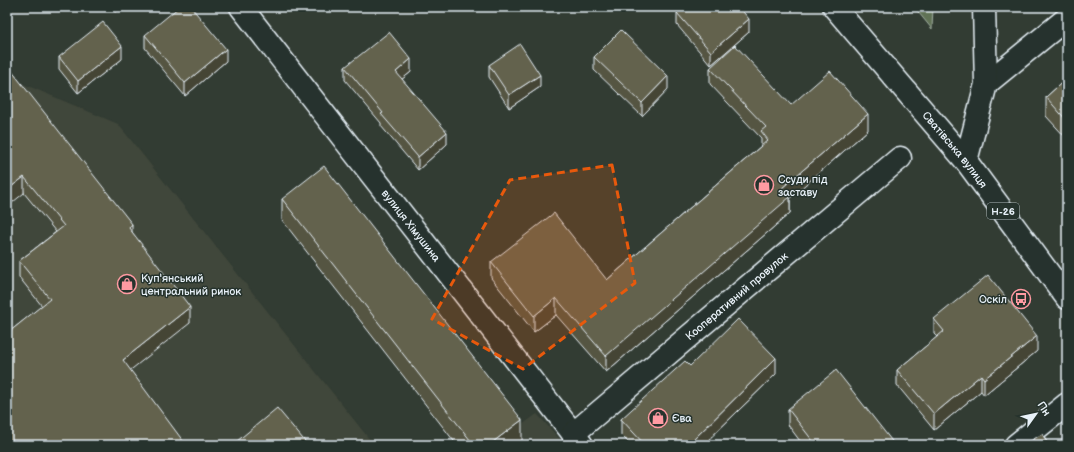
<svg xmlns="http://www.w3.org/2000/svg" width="1074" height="452" font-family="'Balsamiq Sans',sans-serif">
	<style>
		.built { fill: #41473b }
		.green { fill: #617255; stroke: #a4b2a6 }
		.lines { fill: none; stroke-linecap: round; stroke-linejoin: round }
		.street-casing { stroke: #e8f1f8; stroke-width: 25 }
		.primary-casing { stroke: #e8f1f8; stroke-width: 25 }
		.street { stroke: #26332d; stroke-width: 22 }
		.primary { stroke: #26332d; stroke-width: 22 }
		.wall { fill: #555442; stroke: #e8f1f8 }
		.shaded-wall { fill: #454536; stroke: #e8f1f8 }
		.building { fill: #63624d; stroke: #e8f1f8 }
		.marked { fill: #e8590c; fill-opacity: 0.2; stroke: #e8590c; stroke-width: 3; stroke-dasharray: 8 5; stroke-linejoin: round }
		.labels { text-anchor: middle; stroke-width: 3; stroke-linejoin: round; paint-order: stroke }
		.shield { fill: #26332d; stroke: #aeb8bb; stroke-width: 1 }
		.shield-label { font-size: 10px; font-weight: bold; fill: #e8f1f8 }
		.street-label { font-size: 11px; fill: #e8f1f8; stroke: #26332d }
		.poi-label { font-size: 11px; fill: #e8f1f8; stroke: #26332d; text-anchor: start }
	</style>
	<rect width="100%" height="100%" fill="#323c33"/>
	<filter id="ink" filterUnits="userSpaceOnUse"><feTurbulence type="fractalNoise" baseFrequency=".025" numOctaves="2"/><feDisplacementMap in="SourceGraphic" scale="8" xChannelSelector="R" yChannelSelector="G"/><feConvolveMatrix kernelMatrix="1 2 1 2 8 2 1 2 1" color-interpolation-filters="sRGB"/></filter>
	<g filter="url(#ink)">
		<path class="built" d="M7 77 118 124 374 445H7Z
			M537 414 565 445H495Z"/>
		<path class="green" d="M914 7H933L932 29Z"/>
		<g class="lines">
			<defs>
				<g id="street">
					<path id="s1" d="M241 7 582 445"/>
					<path d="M986 84 1067 18"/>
					<path id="s2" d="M573 434 900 158"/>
					<path d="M1016 445 1067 404"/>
				</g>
				<g id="primary">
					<path id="s3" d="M834 7 966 161 1067 298"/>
					<path d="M966 161 986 84 984 7"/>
				</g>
			</defs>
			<use href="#street" class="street-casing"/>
			<use href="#primary" class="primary-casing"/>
			<use href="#street" class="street"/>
			<use href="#primary" class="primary"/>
		</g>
		<path class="wall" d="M110 7H121L115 12Z
			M677 13 749 32 711 65 677 25Z
			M145 35 226 61 185 96 145 48Z
			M59 57 122 59 78 93 59 69Z
			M594 57 668 89 642 116 594 70Z
			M7 65 132 232 190 323 9 332 42 306 19 277V261L56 232 24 193Z
			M489 65 540 87 509 108 489 77Z
			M345 67 411 72 402 79 447 144 418 170 381 126V123L345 80Z
			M710 68 791 105 868 130 790 198V213L606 372 556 315 534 332 491 278V262L607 280 761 146V138L710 84Z
			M1067 78V139L1046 116V97Z
			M282 199 522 441 516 445H457L282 220Z
			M934 319 1037 351 984 395 981 391 934 430 897 385V370L937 337 934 334Z
			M690 366 776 374 703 445H631L621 435V419Z
			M788 409 895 445H803L788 425Z"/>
		<path class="shaded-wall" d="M115 7H121L115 12Z
			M749 19V32L711 65V52Z
			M122 46V59L78 93V81Z
			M226 49V61L185 96V83Z
			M411 59V72L396 84V72Z
			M540 75V87L509 108V95Z
			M668 76V89L642 116V103Z
			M868 114V130L790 198V213L606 372V356L782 188Z
			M447 132V144L418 170V157Z
			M24 177V193L7 207V190Z
			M132 224V240L129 228Z
			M556 298V315L534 332V316Z
			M190 307V323L123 376V360Z
			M1037 336V351L984 395V379Z
			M776 358V374L703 445H688Z
			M981 375V391L934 430V414Z
			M522 420V441L516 445H489Z"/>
		<path class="building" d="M179 7H191L226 49 185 83 145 35Z
			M684 7H739L749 19 711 52 677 13Z
			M103 22 122 46 78 81 59 57Z
			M621 30 668 76 642 103 594 57Z
			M389 32 411 59 396 72 447 132 418 157 381 114 383 113 345 67Z
			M520 44 540 75 509 95 489 65Z
			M735 45 791 105 830 71 868 114 782 188 790 197 606 356 556 298 534 316 491 262 554 213 607 280 768 140 761 131 766 127 710 68Z
			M7 65 132 224 129 228 190 307 123 360 186 445H7V330L9 332 50 299 19 261 64 226 24 177 7 190Z
			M1067 78V121L1046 97Z
			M324 166 522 420 489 445H474L282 199Z
			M988 275 1037 336 984 379 981 375 934 414 897 370 944 331 934 319Z
			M738 319 776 358 688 445H645L621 419 685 361 690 366Z
			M836 370 895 445H816L788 409Z
			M277 408 308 445H238L236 442Z
			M1042 434 1049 445H1024Z
			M208 441 211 445H202Z"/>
	</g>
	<path class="marked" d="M612 165 635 283 523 369 432 319 510 180Z"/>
	<defs>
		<symbol id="shop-ring" viewBox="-11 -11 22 22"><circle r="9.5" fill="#26332d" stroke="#ff9aa2" stroke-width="1.5"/><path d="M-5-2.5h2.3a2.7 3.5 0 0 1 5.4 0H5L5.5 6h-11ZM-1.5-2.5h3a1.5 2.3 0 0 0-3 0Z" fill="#ff9aa2"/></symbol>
		<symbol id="bus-ring" viewBox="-11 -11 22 22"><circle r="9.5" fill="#26332d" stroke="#ff9aa2" stroke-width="1.5"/><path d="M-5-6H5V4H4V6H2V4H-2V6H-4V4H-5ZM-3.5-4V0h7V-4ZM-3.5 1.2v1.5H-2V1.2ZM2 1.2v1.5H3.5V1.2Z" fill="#ff9aa2"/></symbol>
	</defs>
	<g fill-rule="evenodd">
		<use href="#shop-ring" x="753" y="174" width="22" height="22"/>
		<use href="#shop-ring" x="116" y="273" width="22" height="22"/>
		<use href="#bus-ring" x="1010" y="288" width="22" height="22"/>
		<use href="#shop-ring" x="647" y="407" width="22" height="22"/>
	</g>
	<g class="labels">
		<rect class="shield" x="987" y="203" width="32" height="16" rx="3"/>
		<g class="shield-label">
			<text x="1003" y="215">Н-26</text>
		</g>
		<g class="street-label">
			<text dy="4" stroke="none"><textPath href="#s3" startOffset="187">Сватівська вулиця</textPath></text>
			<text dy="4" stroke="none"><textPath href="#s1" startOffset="277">вулиця Хімушина</textPath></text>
			<text dy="4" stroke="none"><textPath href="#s2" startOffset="214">Кооперативний провулок</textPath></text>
		</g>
		<g class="poi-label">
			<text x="778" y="183">Ссуди під<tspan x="778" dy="13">заставу</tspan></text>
			<text x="141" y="282">Куп'янський<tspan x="141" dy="13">центральний ринок</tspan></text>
			<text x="1007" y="303" text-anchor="end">Оскіл</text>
			<text x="672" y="422">Єва</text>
		</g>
	</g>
	<rect width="1074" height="452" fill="none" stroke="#26332d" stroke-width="24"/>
	<rect x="12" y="12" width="1050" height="428" fill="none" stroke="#e8f1f8" stroke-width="1.5" filter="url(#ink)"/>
	<g transform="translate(1036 414) rotate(57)" stroke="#26332d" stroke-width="3" paint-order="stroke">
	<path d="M0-3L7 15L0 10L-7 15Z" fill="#e8f1f8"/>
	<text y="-6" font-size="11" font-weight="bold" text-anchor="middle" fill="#e8f1f8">Пн</text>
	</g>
</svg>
